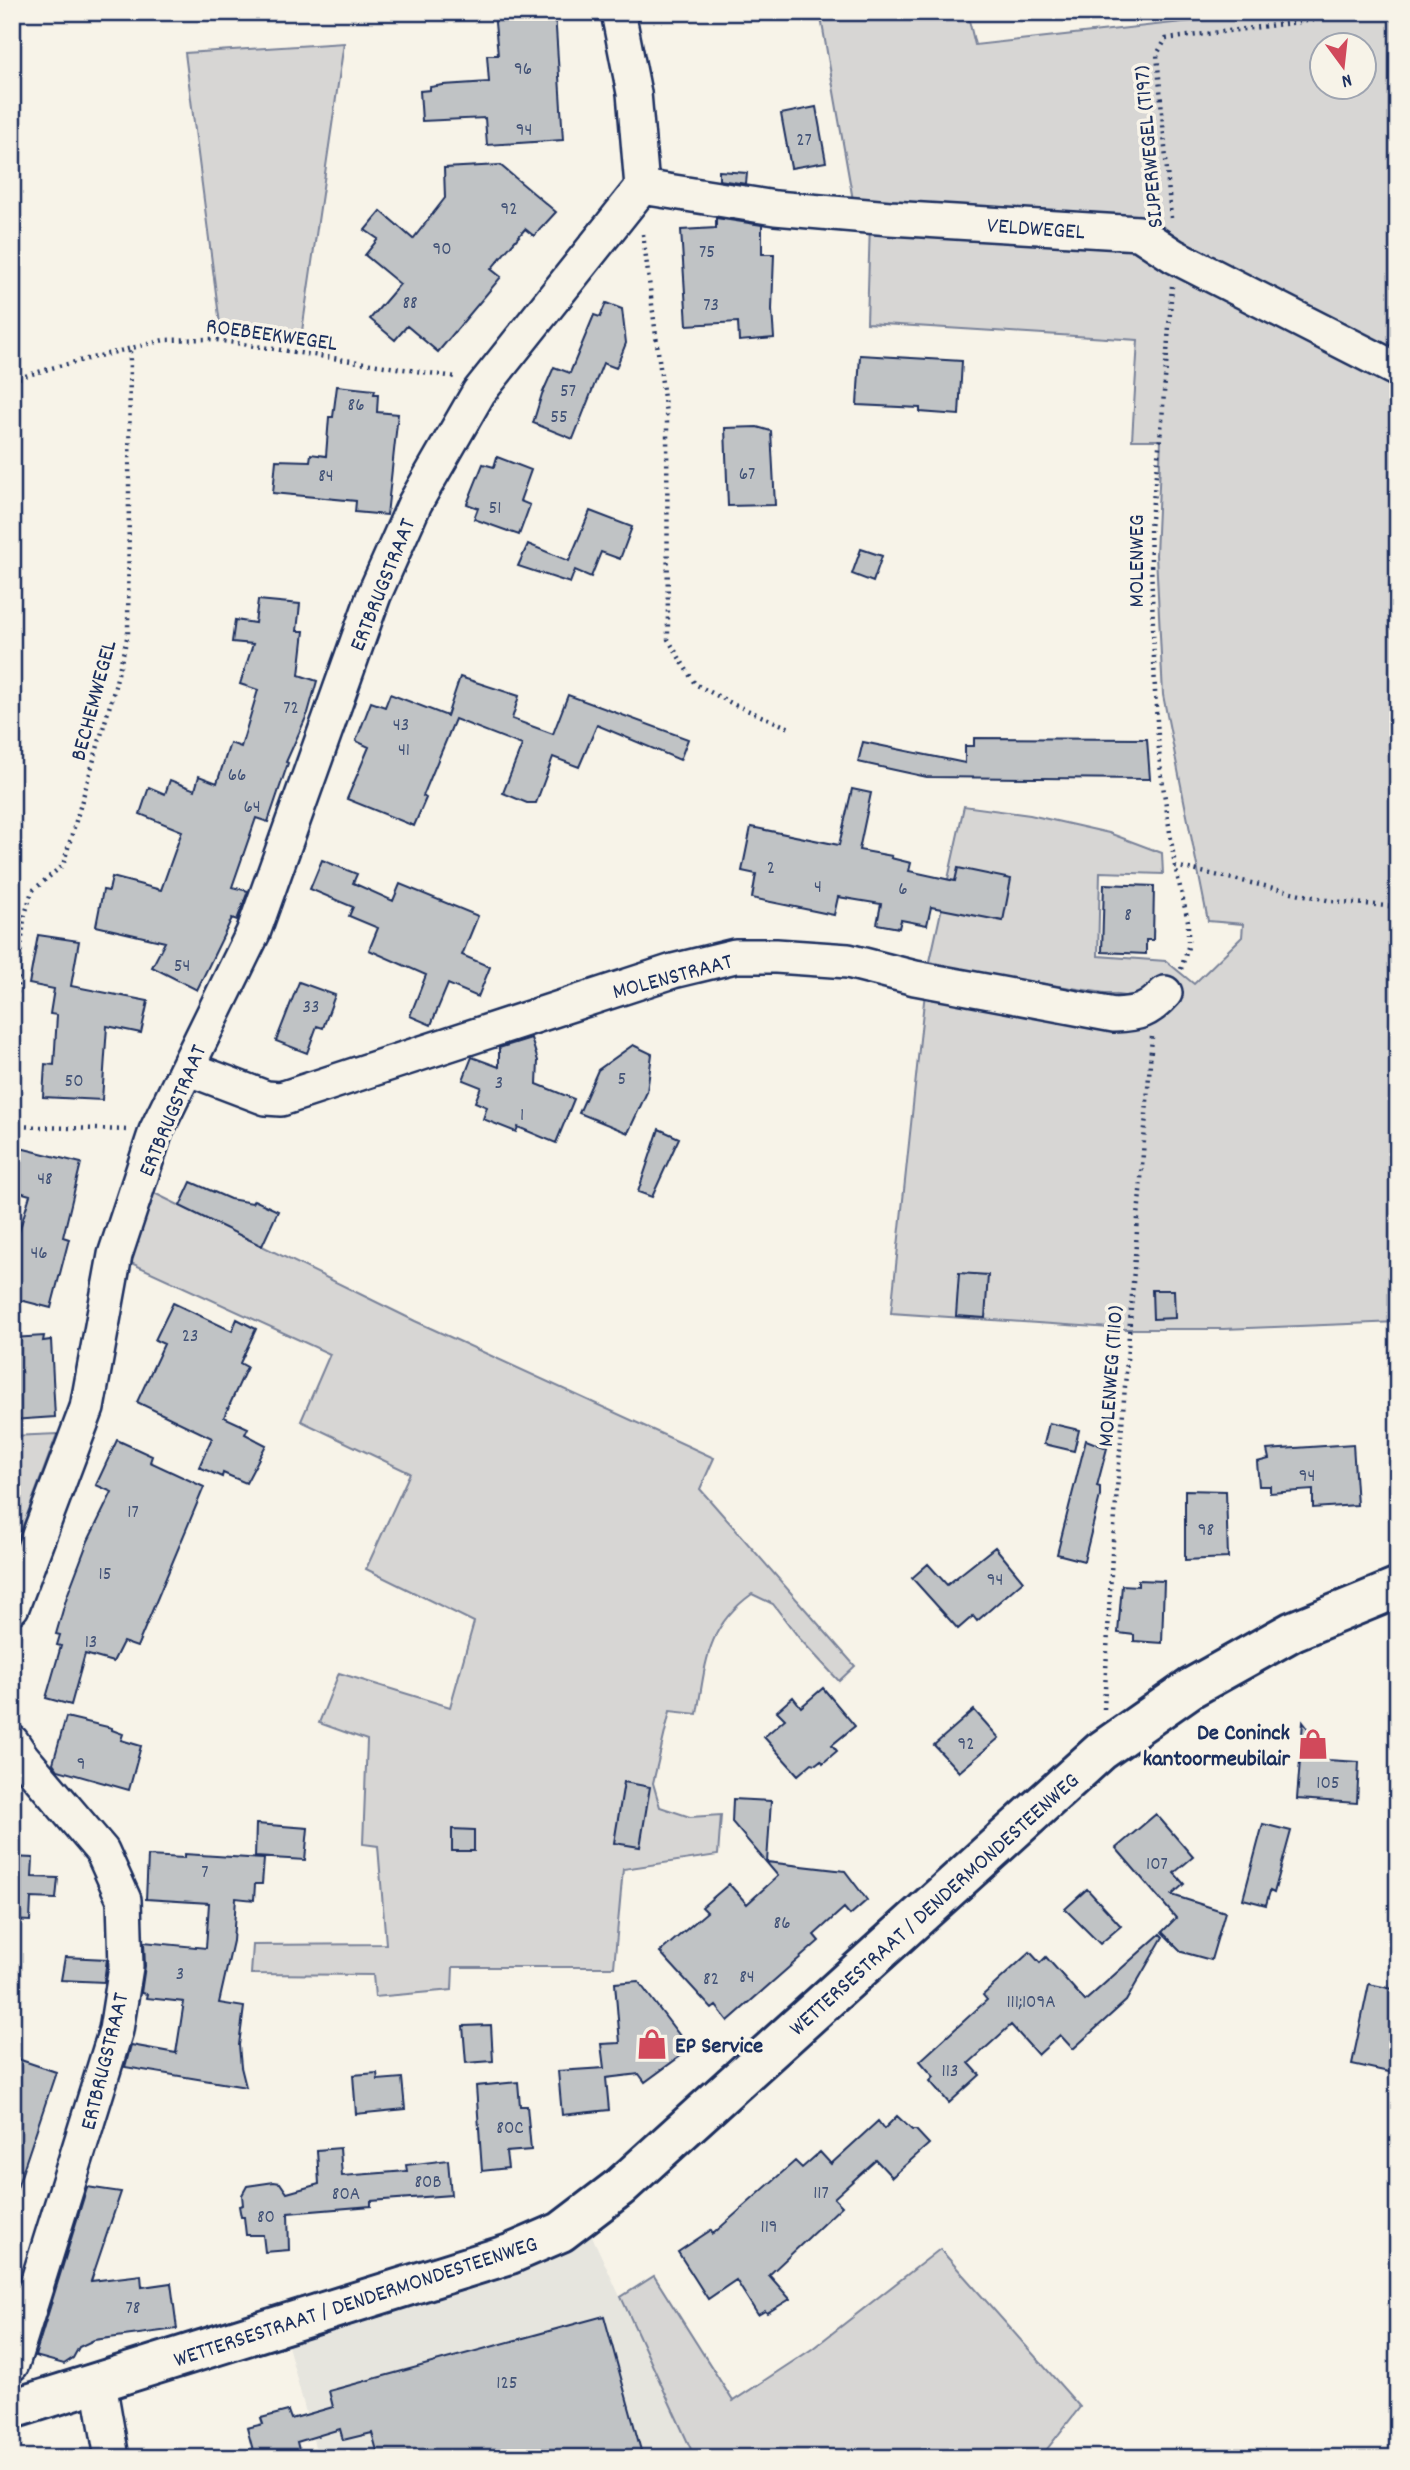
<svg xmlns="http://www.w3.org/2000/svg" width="1410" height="2470" font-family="Dekko,sans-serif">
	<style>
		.built { fill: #e6e5de }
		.green { fill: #d7d6d4; stroke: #798299; stroke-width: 2; fill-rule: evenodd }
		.building { fill: #c0c3c5; stroke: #1b2f5e; stroke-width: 2 }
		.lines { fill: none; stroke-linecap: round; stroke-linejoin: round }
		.minor-casing { stroke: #1b2f5e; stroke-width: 38 }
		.major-casing { stroke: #1b2f5e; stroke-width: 44 }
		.path { stroke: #1b2f5e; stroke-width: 4.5; stroke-dasharray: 2 5; stroke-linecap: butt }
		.minor { stroke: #f7f3e8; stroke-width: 33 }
		.major { stroke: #f7f3e8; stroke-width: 38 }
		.labels { text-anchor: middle; stroke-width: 7; stroke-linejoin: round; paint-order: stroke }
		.number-label { font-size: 19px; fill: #445478 }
		.street-label { font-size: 23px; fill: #1b2f5e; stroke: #f7f3e8 }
		.poi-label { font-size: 23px; font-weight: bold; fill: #1b2f5e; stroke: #f7f3e8; text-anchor: end }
	</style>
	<rect width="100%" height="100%" fill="#f7f3e8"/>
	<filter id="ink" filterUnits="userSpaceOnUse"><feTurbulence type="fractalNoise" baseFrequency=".0143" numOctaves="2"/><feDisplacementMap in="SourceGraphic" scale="14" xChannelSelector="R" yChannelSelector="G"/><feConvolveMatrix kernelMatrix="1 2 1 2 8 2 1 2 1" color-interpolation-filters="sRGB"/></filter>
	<g filter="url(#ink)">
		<path class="built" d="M591 2234 695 2458H318L286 2338 476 2282Z"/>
		<path class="green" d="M820 12H967L975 45 1273 12H1398V359L1172 237 853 200ZM1322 46H1364V88H1322Z
			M344 43 301 338 221 332 185 53Z
			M870 223 1144 249 1398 383V1322L1223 1329H1126L891 1313 925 992 1150 1000 929 966 964 806 1030 815 1109 833 1162 853 1163 874 1100 872 1098 956 1166 961 1194 984 1242 937 1243 924 1208 921 1163 695 1156 555 1161 440H1132L1138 340 867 323Z
			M150 1191 415 1321 714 1458 700 1489 855 1666 839 1681 800 1639 773 1604 752 1594C706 1627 706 1663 697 1714L670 1711 653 1783 660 1807 690 1817 721 1815 718 1855 623 1869 614 1967H453L452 1990 375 1997 373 1975 251 1974 253 1945 386 1944 378 1846 363 1844 367 1740 319 1723 339 1673 450 1707 474 1622 366 1569 410 1473 301 1421 330 1354 131 1263Z
			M57 1434 17 1542H12V1436Z
			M940 2249 1080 2407 1040 2458H695L621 2297 654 2276 733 2401 812 2349Z"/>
		<path class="building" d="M494 12H555L563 140 487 145 485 118 422 121 420 91 430 90V87L443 85 489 82 487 55H498Z
			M816 107 826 162 791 168 781 114Z
			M500 165 556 212 534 236 525 229 491 269 501 277 438 352 407 326 395 340 370 319 400 284 365 255 378 239 365 230 381 211 413 239 445 198 444 168Z
			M719 171 747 173 746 184 719 180Z
			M716 218 762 225V254H774L772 310 774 338 739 341 738 322 687 325 681 230 716 228Z
			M606 303 622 309 626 343 616 368 603 363 573 439 533 423 542 394 554 367 570 373 594 315 600 317Z
			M860 355 962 361 959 415 920 412V408L857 405Z
			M337 386 375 390 374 394H378L377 412 398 414 387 515 355 512 356 501 273 493 276 460 310 461 311 454 326 456 329 417H333Z
			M757 427 771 431 775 505 728 506 725 428Z
			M497 457 531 470 520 501 530 505 519 535 474 519 478 508 467 504 483 464 494 467Z
			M590 511 632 527 620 559 601 552 591 577 575 570 570 583 518 566 528 544 569 561Z
			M861 549 882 556 873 582 852 574Z
			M258 600 300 604 297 631H304L299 675 317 681 308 713 286 762 288 763 268 822 256 818 232 887 248 891 237 920 232 918 197 990 152 967 165 942 96 926 103 890 109 891 112 877 161 890 182 831 140 814 149 787 165 794 170 780 195 790 199 776 217 783 230 743 241 747 258 690 240 684 253 644 232 642 235 620 255 623Z
			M460 677 519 696 512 719 553 734 568 695 688 739 680 760 597 725 579 767 553 757 536 803H527L503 793 522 745 455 719 423 796 426 798 414 826 347 799 369 747 356 741 371 702 385 707 390 694 447 716Z
			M974 738 1147 739 1150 779 927 777 858 762 863 742 965 763V746H974Z
			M852 789 871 793 859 850 892 856 891 858 911 863 909 871 955 881 958 868 1011 879 1003 921 931 907 927 925 901 920 899 928 877 924 881 904 838 897 834 915 752 898 756 874 742 871 751 827 839 845Z
			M322 860 357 874 353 883 393 901 400 884 478 916 462 955 490 967 478 997 448 984 431 1025 410 1016 426 975 369 950 378 928 349 916 353 907 310 889Z
			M1104 884 1154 886 1153 940H1146V954L1102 952Z
			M38 935 79 941 71 986 148 1001 141 1033 107 1026 102 1100 43 1097 45 1064 54 1065 57 1015 50 1014 54 989 29 984Z
			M299 982 335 995 323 1028 317 1026 307 1053 276 1041Z
			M531 1038 538 1061 537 1084 574 1099 556 1143 518 1127 516 1132 483 1119 487 1107 475 1102 481 1087 463 1080 472 1057 499 1067V1048Z
			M633 1045 652 1054 647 1092 628 1133 579 1113 598 1070Z
			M659 1129 679 1138 652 1197 638 1192Z
			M12 1146 81 1163 63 1237 69 1239 51 1308 12 1298V1241L16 1242 30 1195 12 1190Z
			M191 1182 230 1199 252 1203 254 1200 278 1211 262 1246 180 1206Z
			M959 1273 988 1275 985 1318 956 1316Z
			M1152 1290H1174L1175 1318 1153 1319Z
			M173 1303 232 1331 237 1319 256 1329 240 1363 247 1367 224 1417 248 1428 245 1434 266 1445 246 1483 223 1473 222 1477 199 1467 212 1438 137 1402 164 1344 155 1340Z
			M44 1336 43 1341 51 1340 55 1417 12 1420V1338Z
			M1049 1423 1079 1430 1074 1451 1044 1444Z
			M117 1440 152 1456 150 1462 204 1487 137 1647 123 1642 113 1662 85 1654 71 1705 46 1698 61 1646 57 1645 60 1635 56 1634 67 1596 88 1541 112 1492 96 1485Z
			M1086 1440 1107 1448 1097 1486 1100 1487V1496L1084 1561 1057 1554Z
			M1353 1444 1357 1505 1313 1508V1490L1270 1493V1486H1259L1257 1462 1269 1459 1267 1450Z
			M1185 1490 1226 1491 1228 1558 1185 1560Z
			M995 1547 1023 1581 977 1621 973 1616 958 1629 912 1578 928 1564 947 1585Z
			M1138 1580 1164 1581 1162 1643 1134 1641V1635L1118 1633 1122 1585 1138 1586Z
			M823 1688 855 1726 832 1745 837 1751 823 1763 821 1760 816 1764 812 1763 798 1775 764 1737 785 1719 777 1711 793 1697 801 1707Z
			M974 1710 999 1738 959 1772 934 1745Z
			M66 1717 112 1728V1730L123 1734 121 1740 141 1746 129 1790 58 1770 53 1763Z
			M1303 1722 1320 1744 1327 1760 1359 1762 1357 1803 1297 1799Z
			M624 1782 650 1787 640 1847 614 1843Z
			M733 1799 771 1801 767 1862 845 1871 867 1900 850 1915 844 1908 814 1935 819 1941 728 2021 716 2006 712 2009 660 1952 707 1912 702 1907 729 1884 747 1904 778 1876 732 1822Z
			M1156 1814 1193 1857 1174 1873 1184 1884 1172 1895 1225 1912 1211 1960 1182 1952 1162 1932 1176 1918 1116 1848Z
			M256 1824 308 1828 305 1860 255 1857Z
			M1263 1824 1291 1831 1274 1893 1270 1891 1266 1905 1243 1899Z
			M452 1829 474 1830V1851H452Z
			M184 1854 264 1859 262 1884H255L254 1900 236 1898 233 1941 219 2003 244 2007 239 2045 241 2067 246 2087 125 2067 131 2045 176 2053 184 2002 146 1998 147 1994 141 1993 145 1966 144 1942 206 1948 209 1903 146 1899 148 1856 184 1858Z
			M12 1857 33 1858 32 1877 58 1878 56 1899 31 1898 30 1921 12 1920Z
			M1087 1889 1121 1926 1100 1944 1065 1909Z
			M1160 1934 1163 1937 1126 2001 1073 2049 1060 2035 1038 2055 1011 2025 969 2063 980 2075 949 2103 930 2081 934 2077 920 2061 987 2000 983 1995 1030 1952 1040 1963 1046 1957 1085 2001Z
			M65 1957 107 1959 104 1982 61 1980Z
			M638 1981 690 2049 645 2082 639 2074 606 2078 609 2110 562 2115 558 2071 604 2068 601 2044 620 2043 615 1983Z
			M1369 1984 1398 1990V2074L1352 2064Z
			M491 2025 493 2061 466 2063 463 2026Z
			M12 2057 56 2072 16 2191 12 2190Z
			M377 2073 378 2080 402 2078 405 2109 356 2114 353 2075Z
			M518 2082 520 2106H527L531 2150 506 2152 508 2168 482 2171 476 2086Z
			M897 2116 912 2130H916L929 2144 892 2177 876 2160 834 2198 842 2206 769 2275 790 2299 767 2313 765 2311 758 2315 736 2280 708 2299 678 2252 711 2230 713 2234 795 2161 802 2168 820 2152 831 2164 878 2121 884 2129Z
			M340 2148 342 2176 407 2171 406 2165 448 2160 451 2195 371 2201V2206L288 2213 289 2250 265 2252 263 2235H246L244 2217H241L239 2206 243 2205 242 2195 247 2186 274 2182 280 2183 287 2193 319 2184 317 2150Z
			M87 2187 121 2192 91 2281 141 2275 142 2287 171 2283 177 2329 94 2340 79 2347 73 2358 64 2364 35 2356Z
			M604 2316 643 2458H379L372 2433 343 2440 340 2429 297 2442 301 2458H255L247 2428 263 2424 261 2418 288 2411 291 2419 333 2407 329 2391Z"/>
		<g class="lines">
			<defs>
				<path id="minor" d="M618 12 634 93 642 187
					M642 187 775 208 890 218 1139 233 1174 256 1398 370
					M187 1068 266 1098 281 1099 673 971 735 956H776L848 961 915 978 1114 1015C1139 1014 1149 1011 1165 993
					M12 1607 87 1408 115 1255 156 1131 253 933 374 595 415 503 479 392 642 187
					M12 1742 22 1757 102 1851 124 1900 126 1967 116 2030 12 2364
					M99 2383 112 2458"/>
				<path id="major" d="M12 2409 510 2254 561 2232 620 2187 1101 1751 1191 1688 1293 1631 1398 1588"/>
			</defs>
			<use href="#minor" class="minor-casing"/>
			<use href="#major" class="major-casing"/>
			<path class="path" d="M1171 218 1157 54 1166 39 1315 20 1331 12
				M643 234 667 422 668 639 695 684 735 705 792 729
				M1172 286 1162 420 1150 528 1155 692 1160 765 1175 866 1188 921V947L1181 969
				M12 380 55 367 164 340 210 339 455 377
				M1175 866 1332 901 1398 907
				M12 1042 24 918 32 891 63 865 112 698 128 634 130 348
				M12 1126 128 1130
				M1104 1709 1112 1554 1152 1037"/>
			<use href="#minor" class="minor"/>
			<use href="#major" class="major"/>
		</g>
	</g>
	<defs>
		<symbol id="shop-bare" viewBox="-9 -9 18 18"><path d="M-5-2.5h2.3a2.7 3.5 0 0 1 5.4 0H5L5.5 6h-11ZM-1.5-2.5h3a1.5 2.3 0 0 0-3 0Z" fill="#d1495b" stroke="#f7f3e8" stroke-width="2.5" paint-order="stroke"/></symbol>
	</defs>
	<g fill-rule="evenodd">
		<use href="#shop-bare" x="1291" y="1722" width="44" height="44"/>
		<use href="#shop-bare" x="630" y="2022" width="44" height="44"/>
	</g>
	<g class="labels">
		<g class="number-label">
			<text x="523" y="74">96</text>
			<text x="524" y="135">94</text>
			<text x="804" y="145">27</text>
			<text x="509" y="214">92</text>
			<text x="442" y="254">90</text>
			<text x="707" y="257">75</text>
			<text x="410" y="308">88</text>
			<text x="711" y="310">73</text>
			<text x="568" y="396">57</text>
			<text x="356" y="410">86</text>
			<text x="559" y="422">55</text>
			<text x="747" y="479">67</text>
			<text x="326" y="481">84</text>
			<text x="495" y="513">51</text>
			<text x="291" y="713">72</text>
			<text x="401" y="730">43</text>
			<text x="404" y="755">41</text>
			<text x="237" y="780">66</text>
			<text x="252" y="812">64</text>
			<text x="771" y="873">2</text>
			<text x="818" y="892">4</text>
			<text x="903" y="894">6</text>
			<text x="1128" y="920">8</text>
			<text x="182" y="971">54</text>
			<text x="311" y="1012">33</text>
			<text x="622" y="1084">5</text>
			<text x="74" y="1086">50</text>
			<text x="499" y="1088">3</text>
			<text x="522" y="1120">1</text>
			<text x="45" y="1184">48</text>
			<text x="39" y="1258">46</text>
			<text x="190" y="1341">23</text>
			<text x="1307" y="1481">94</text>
			<text x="133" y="1517">17</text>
			<text x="1206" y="1535">98</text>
			<text x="105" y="1579">15</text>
			<text x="995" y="1585">94</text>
			<text x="91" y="1647">13</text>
			<text x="966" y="1749">92</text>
			<text x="81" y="1769">9</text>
			<text x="1328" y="1788">105</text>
			<text x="1157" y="1869">107</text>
			<text x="205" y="1877">7</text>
			<text x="782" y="1928">86</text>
			<text x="180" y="1979">3</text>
			<text x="747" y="1982">84</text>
			<text x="711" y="1984">82</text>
			<text x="1031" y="2007">111;109A</text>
			<text x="950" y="2076">113</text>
			<text x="510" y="2133">80C</text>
			<text x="428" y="2187">80B</text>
			<text x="821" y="2198">117</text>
			<text x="346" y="2199">80A</text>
			<text x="266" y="2222">80</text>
			<text x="769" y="2232">119</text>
			<text x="133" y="2313">78</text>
			<text x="507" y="2388">125</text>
		</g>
		<g class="street-label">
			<text transform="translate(1147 147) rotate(-95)" y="8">SIJPERWEGEL (T197)</text>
			<text transform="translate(1036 227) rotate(4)" y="8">VELDWEGEL</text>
			<text transform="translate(272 333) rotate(8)" y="8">ROEBEEKWEGEL</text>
			<text transform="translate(1135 561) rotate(-90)" y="8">MOLENWEG</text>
			<text transform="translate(381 584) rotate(-68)" y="8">ERTBRUGSTRAAT</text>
			<text transform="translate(92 700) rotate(-75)" y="8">BECHEMWEGEL</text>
			<text transform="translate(672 975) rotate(-15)" y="8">MOLENSTRAAT</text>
			<text transform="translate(171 1110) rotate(-67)" y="8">ERTBRUGSTRAAT</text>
			<text transform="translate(1109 1376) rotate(-86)" y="8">MOLENWEG (T110)</text>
			<text transform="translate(933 1903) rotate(-42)" y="8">WETTERSESTRAAT / DENDERMONDESTEENWEG</text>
			<text transform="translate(103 2061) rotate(-76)" y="8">ERTBRUGSTRAAT</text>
			<text transform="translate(355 2300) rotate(-18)" y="8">WETTERSESTRAAT / DENDERMONDESTEENWEG</text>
		</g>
		<g class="poi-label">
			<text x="1290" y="1739">De Coninck<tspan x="1290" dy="26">kantoormeubilair</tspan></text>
			<text x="675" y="2052" text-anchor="start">EP Service</text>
		</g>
	</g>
	<rect width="1410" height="2470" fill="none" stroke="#f7f3e8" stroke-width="42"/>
	<rect x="21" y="21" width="1368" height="2428" fill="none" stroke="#1b2f5e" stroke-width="2.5" filter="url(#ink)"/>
	<g transform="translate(1343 66) rotate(165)"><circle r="33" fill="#f7f3e8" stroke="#9fa5b1" stroke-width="2"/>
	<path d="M0-5L12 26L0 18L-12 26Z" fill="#d1495b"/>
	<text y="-10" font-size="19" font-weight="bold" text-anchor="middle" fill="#1b2f5e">N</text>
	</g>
</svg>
